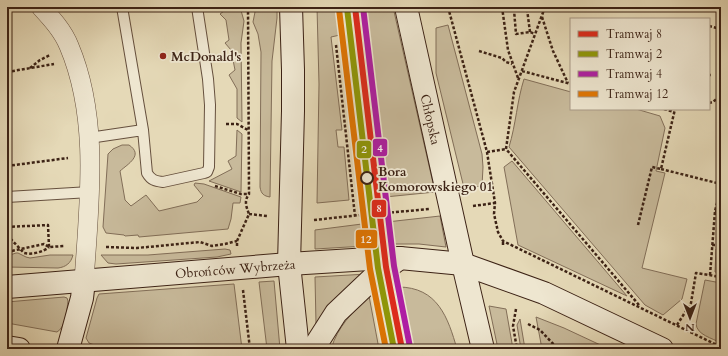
<svg xmlns="http://www.w3.org/2000/svg" width="728" height="356" font-family="Cardo,serif">
	<style>
		.green { fill: #c8ba9b; stroke: #826e58 }
		.lines { fill: none; stroke-linecap: round; stroke-linejoin: round }
		.lane-casing { stroke: #66503e; stroke-width: 12 }
		.street-casing { stroke: #66503e; stroke-width: 20 }
		.secondary-casing { stroke: #3c2215; stroke-width: 24 }
		.path { stroke: #3c2215; stroke-width: 2.5; stroke-dasharray: 3 2; stroke-linecap: butt }
		.lane { stroke: #eee6d0; stroke-width: 10 }
		.street { stroke: #eee6d0; stroke-width: 19 }
		.secondary { stroke: #eee6d0; stroke-width: 22 }
		.tram-1-casing { stroke: #eee6d0; stroke-width: 9 }
		.tram-2-casing { stroke: #eee6d0; stroke-width: 9 }
		.tram-3-casing { stroke: #eee6d0; stroke-width: 9 }
		.tram-4-casing { stroke: #eee6d0; stroke-width: 9 }
		.tram-1 { stroke: #dd2b1c; stroke-width: 6 }
		.tram-2 { stroke: #8f9807; stroke-width: 6 }
		.tram-3 { stroke: #ae1ea3; stroke-width: 6 }
		.tram-4 { stroke: #e07502; stroke-width: 6 }
		.poi-dot { fill: #8f2418; stroke: #eee6d0; stroke-width: 1.5 }
		.stop-dot { fill: #eee6d0; stroke: #3c2215; stroke-width: 2 }
		.labels { text-anchor: middle; stroke-width: 3.5; stroke-linejoin: round; paint-order: stroke }
		.poi-label { font-size: 13px; font-weight: bold; fill: #3c2215; stroke: #eee6d0; text-anchor: start }
		.street-label { font-size: 13px; fill: #3c2215; stroke: #eee6d0 }
		.stop-label { font-size: 13px; font-weight: bold; fill: #3c2215; stroke: #eee6d0; text-anchor: start }
		.line-badge { stroke: #eee6d0; stroke-width: 1.5 }
		.badge-label { font-size: 11px; text-anchor: middle; font-weight: bold; fill: #fff }
	</style>
	<rect width="100%" height="100%" fill="#e5d9b7"/>
	<filter id="stains"><feTurbulence type="fractalNoise" baseFrequency=".005" numOctaves="4"/><feColorMatrix values="0 0 0 0 .2 0 0 0 0 .09 0 0 0 0 .02 0 0 0 .5 -.17"/></filter>
	<radialGradient id="worn" r=".72"><stop offset=".6" stop-color="#630" stop-opacity="0"/><stop offset="1" stop-color="#630" stop-opacity=".3"/></radialGradient>
	<path class="green" d="M223 7H240L244 21 241 43 242 122 237 118V89L229 75 235 70 231 50 225 43 229 40 226 20 220 14 224 11Z
		M256 7H277V18L272 61 270 197C264 196 261 194 260 187L261 52 258 34 253 22Z
		M317 7H336L337 11 340 35 331 37 342 130H336L338 147H344L349 200 317 203 319 84Z
		M362 7H393L435 192 385 197 373 84Z
		M448 25 482 154 483 167 482 186 464 188 436 73V28Z
		M524 79 571 92V109H636L660 116 665 128 656 171 665 173 642 268 687 279 682 299 663 315 645 305 509 147C516 124 517 101 524 79Z
		M237 130 242 134 241 192 209 181 232 169 228 161 236 156Z
		M122 145H129C144 155 128 164 120 171L125 200 131 206 146 195 159 211 197 202 203 196 194 185 195 183 204 184 241 197 240 203H233L231 219 228 229 139 237 138 235 125 236 124 235 106 233 103 227 108 154 113 149Z
		M512 161 627 296 518 245 504 167Z
		M440 216 446 247 419 244H389L387 222Z
		M362 224 365 246 315 249V230Z
		M225 249 230 250 231 254 217 257 116 264 108 263 101 255H148Z
		M716 249H721V273L715 272Z
		M16 253H18L26 257 30 258 50 255H73C71 263 66 267 58 268L7 267V256Z
		M367 274 324 312 316 324 315 277Z
		M705 280 721 283V343C712 338 697 335 696 324Z
		M274 281 280 349H267L259 282Z
		M234 284 242 349H105L89 343 86 338 97 298 99 294Z
		M398 287C438 287 448 318 457 349H411Z
		M369 296 379 349H331C338 326 352 313 369 296Z
		M64 297 67 298 68 301C67 310 65 328 57 332L7 323V302Z
		M489 306 506 309 513 349H498Z
		M536 317 564 328 609 349H542Z
		M520 319 525 349H521L517 325Z"/>
	<g class="lines">
		<defs>
			<path id="lane" d="M122 7 143 130 147 173C151 180 155 181 163 182L204 173 207 172 209 167 210 105 208 79 197 7
				M89 138 143 130
				M7 197 90 192"/>
			<path id="street" d="M41 7C52 19 63 31 69 46 100 119 89 204 84 281"/>
			<g id="secondary">
				<path d="M291 7 293 70V111L289 264 298 349"/>
				<path id="s1" d="M406 7 463 264 483 349"/>
				<path id="s2" d="M7 287 289 264 385 258H400L463 264 544 293 662 349"/>
				<path d="M7 347 19 349"/>
				<path d="M68 349 82 298 84 281"/>
				<path d="M313 349 336 313 374 277 400 258"/>
			</g>
		</defs>
		<use href="#lane" class="lane-casing"/>
		<use href="#street" class="street-casing"/>
		<use href="#secondary" class="secondary-casing"/>
		<path class="path" d="M448 7 487 152 495 203 494 214 498 232 503 241 721 347
			M502 7 508 50 518 78
			M545 7 514 92 506 149 639 305
			M542 17 553 51 568 83
			M709 26 721 29
			M530 32 527 9 514 10 516 34 530 32 535 34
			M336 45 355 216
			M479 51 502 58 506 62 512 64
			M30 68 40 60 50 55
			M522 71 571 84
			M7 72 54 64
			M709 75H711
			M709 103 713 102 721 95
			M664 109 674 112
			M226 124H237L248 130
			M487 152 506 149
			M7 166 68 158
			M661 169 721 184
			M215 186 241 194H248
			M473 206 495 203
			M715 211 721 212
			M386 213 429 209
			M249 214 267 216
			M314 220 360 215
			M638 225 652 167 661 169 675 109
			M7 227 48 225 49 247
			M7 235 24 253C32 255 43 252 49 247
			M503 245V241
			M712 245H721
			M237 246V241L249 214C246 206 244 201 249 194L248 7
			M106 247 137 248 200 242 212 246 225 244 237 241
			M7 252 44 244 49 247 65 246
			M710 275 715 211 721 188
			M243 290 250 349
			M516 309 513 326 517 349
			M528 324 540 330 558 349
			M677 325 691 303 696 273 721 277"/>
		<use href="#lane" class="lane"/>
		<use href="#street" class="street"/>
		<use href="#secondary" class="secondary"/>
		<defs>
			<path id="tram-1" d="M355 7 386 267 402 349"/>
			<path id="tram-2" d="M347 8 378 268 394 349"/>
			<path id="tram-3" d="M363 7 394 266 410 347"/>
			<path id="tram-4" d="M339 9 370 269 386 349"/>
		</defs>
		<use href="#tram-1" class="tram-1-casing"/>
		<use href="#tram-2" class="tram-2-casing"/>
		<use href="#tram-3" class="tram-3-casing"/>
		<use href="#tram-4" class="tram-4-casing"/>
		<use href="#tram-1" class="tram-1"/>
		<use href="#tram-2" class="tram-2"/>
		<use href="#tram-3" class="tram-3"/>
		<use href="#tram-4" class="tram-4"/>
	</g>
	<circle class="poi-dot" cx="163" cy="56" r="4"/>
	<circle class="stop-dot" cx="367" cy="178" r="6"/>
	<g class="labels">
		<g class="poi-label">
			<text x="171" y="61">McDonald's</text>
		</g>
		<g class="street-label">
			<text dy="5" stroke="none"><textPath href="#s1" startOffset="115">Chłopska</textPath></text>
			<text dy="5" stroke="none"><textPath href="#s2" startOffset="229">Obrońców Wybrzeża</textPath></text>
		</g>
		<g class="stop-label">
			<text x="378" y="176">Bora<tspan x="378" dy="15">Komorowskiego 01</tspan></text>
		</g>
	</g>
	<g class="line-badge">
		<rect x="372" y="138" width="16" height="19" rx="4" fill="#ae1ea3"/>
		<rect x="356" y="140" width="16" height="19" rx="4" fill="#8f9807"/>
		<rect x="371" y="199" width="16" height="19" rx="4" fill="#dd2b1c"/>
		<rect x="355" y="229" width="23" height="20" rx="4" fill="#e07502"/>
	</g>
	<g class="badge-label">
		<text x="380" y="152">4</text>
		<text x="364" y="153">2</text>
		<text x="379" y="212">8</text>
		<text x="366" y="243">12</text>
	</g>
	<rect width="728" height="356" fill="none" stroke="#e5d9b7" stroke-width="24"/>
	<rect x="8" y="8" width="712" height="340" fill="none" stroke="#3c2215" stroke-width="2"/>
	<rect x="12" y="12" width="704" height="332" fill="none" stroke="#3c2215"/>
	<rect x="570" y="18" width="140" height="92" fill="#eee6d0" stroke="#a79885"/>
	<rect x="578" y="31" width="20" height="6" fill="#dd2b1c" stroke="#a79885"/>
	<text x="606" y="38" font-size="12" fill="#3c2215">Tramwaj 8</text>
	<rect x="578" y="51" width="20" height="6" fill="#8f9807" stroke="#a79885"/>
	<text x="606" y="58" font-size="12" fill="#3c2215">Tramwaj 2</text>
	<rect x="578" y="71" width="20" height="6" fill="#ae1ea3" stroke="#a79885"/>
	<text x="606" y="78" font-size="12" fill="#3c2215">Tramwaj 4</text>
	<rect x="578" y="91" width="20" height="6" fill="#e07502" stroke="#a79885"/>
	<text x="606" y="98" font-size="12" fill="#3c2215">Tramwaj 12</text>
	<g transform="translate(690 318) rotate(180)" stroke="#eee6d0" stroke-width="3" paint-order="stroke">
	<path d="M0-3L7 15L0 10L-7 15Z" fill="#3c2215"/>
	<text y="-6" font-size="11" font-weight="bold" text-anchor="middle" fill="#3c2215">N</text>
	</g>
	<rect width="100%" height="100%" filter="url(#stains)"/>
	<rect width="100%" height="100%" fill="url(#worn)"/>
</svg>
